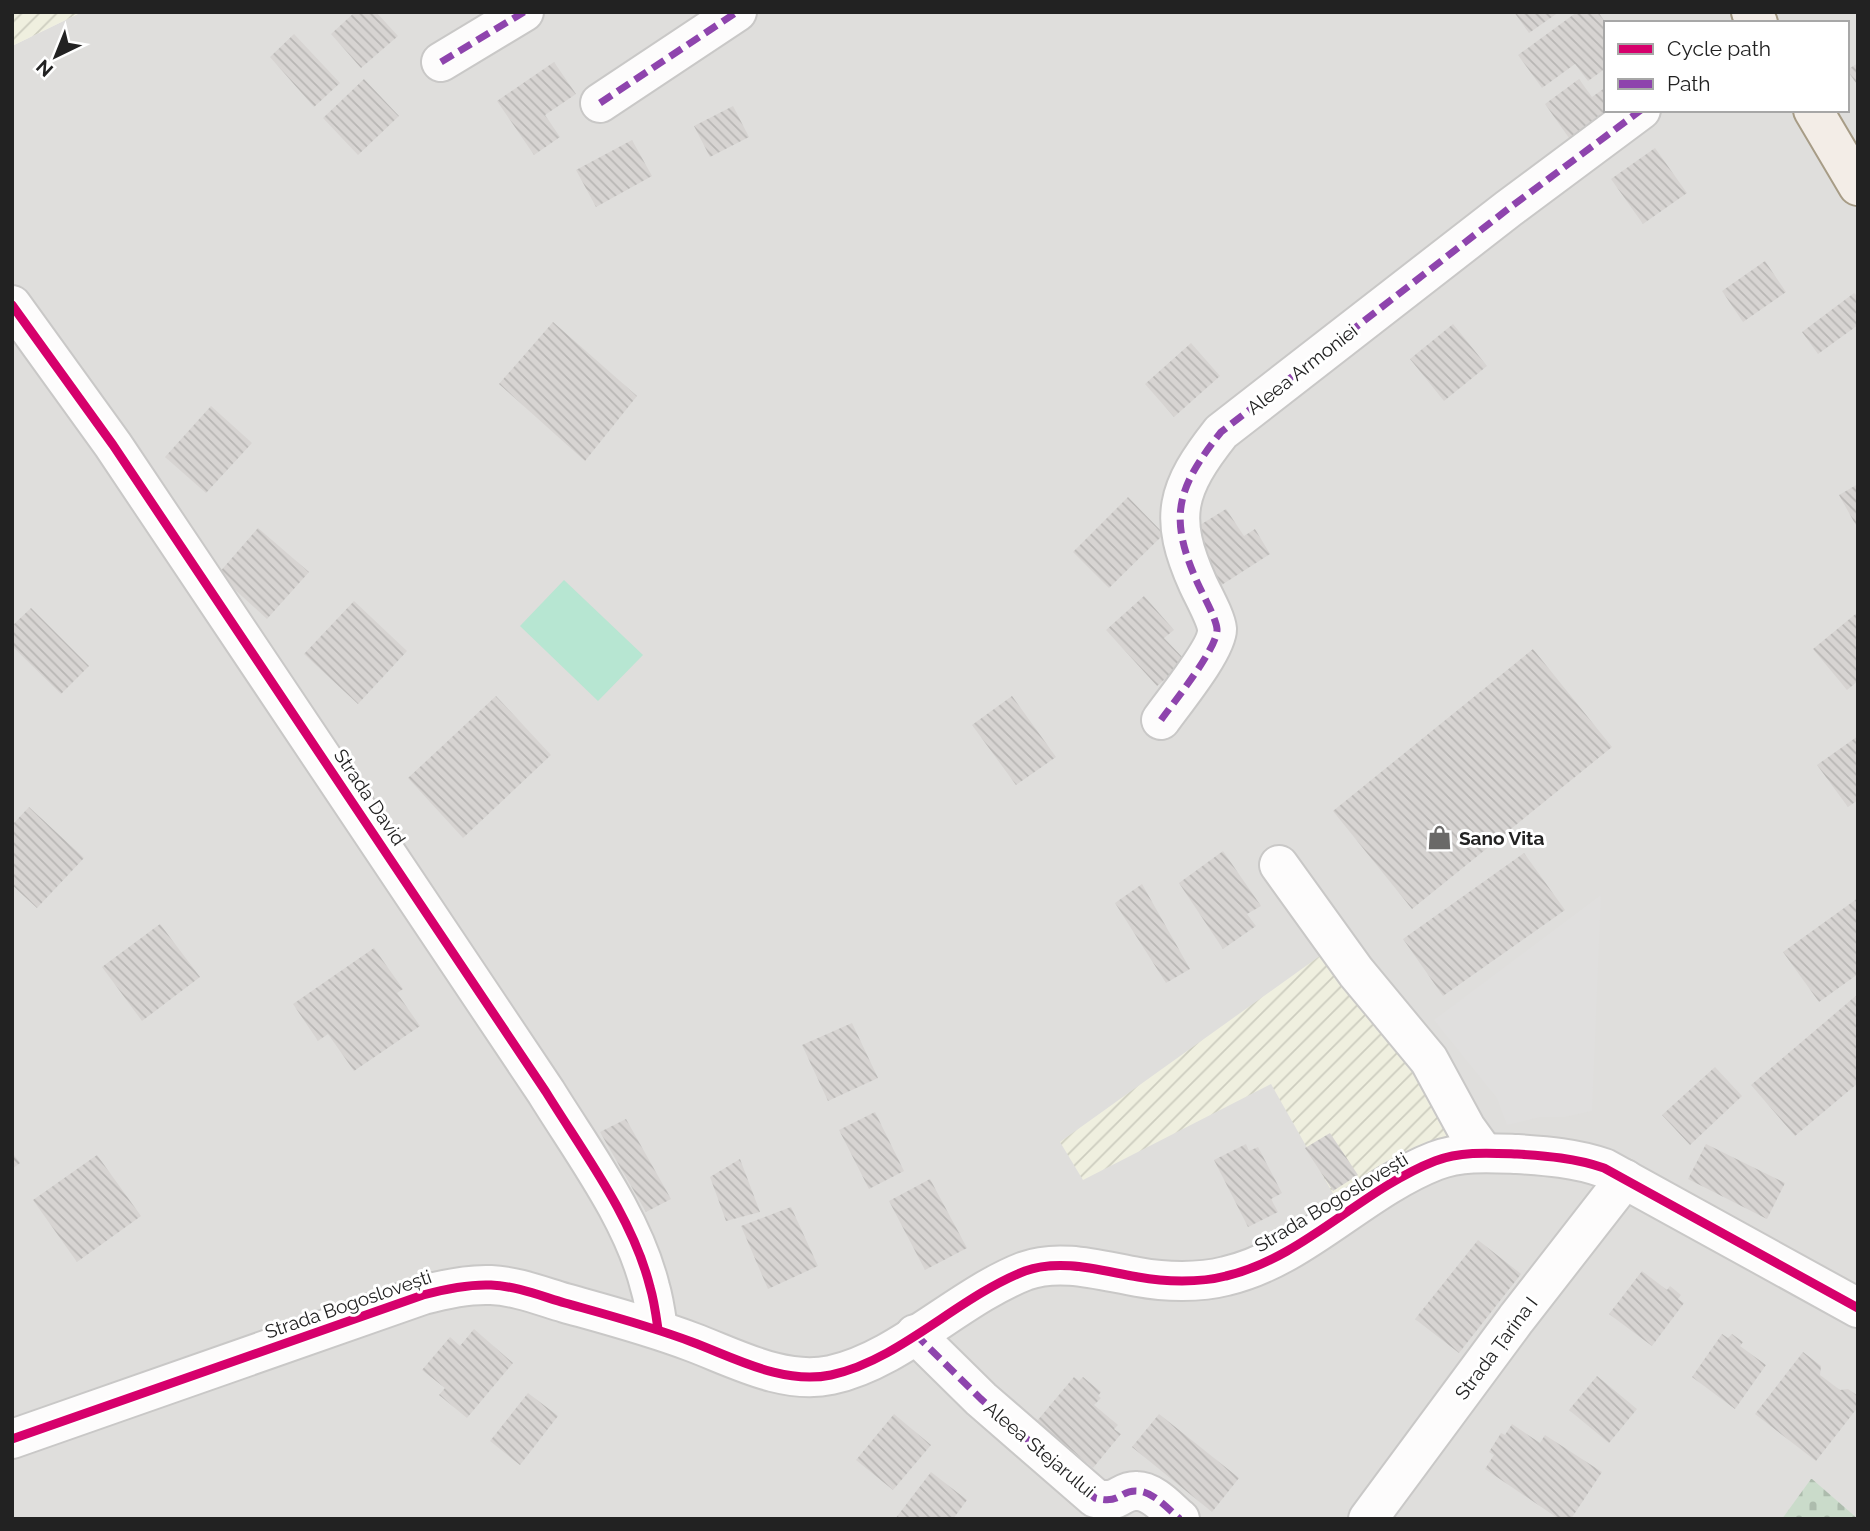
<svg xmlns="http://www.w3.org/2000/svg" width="1870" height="1531" font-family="Raleway,sans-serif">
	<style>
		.residential { fill: #dfdedc; fill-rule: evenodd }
		.farmland { fill: url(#farmland-furrows) }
		.cemetery { fill: url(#cemetery-stones) }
		.pitch { fill: #b7e6d2 }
		.parking { fill: #e0dfde }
		.building { fill: url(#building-back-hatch) }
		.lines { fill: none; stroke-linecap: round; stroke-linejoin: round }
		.minor-casing { stroke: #c9c8c7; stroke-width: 42 }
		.tertiary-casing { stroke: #c9c8c7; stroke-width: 42 }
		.primary-casing { stroke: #a79c86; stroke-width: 42 }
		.minor { stroke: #fdfcfc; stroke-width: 38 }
		.tertiary { stroke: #fdfcfc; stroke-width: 38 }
		.primary { stroke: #f3ede7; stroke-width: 38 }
		.quiet { stroke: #8e44ad; stroke-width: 7; stroke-dasharray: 14 7; stroke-linecap: butt }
		.cycleway-casing { stroke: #fff; stroke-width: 13 }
		.cycleway { stroke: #d6006c; stroke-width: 9 }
		.labels { text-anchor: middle; stroke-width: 6; stroke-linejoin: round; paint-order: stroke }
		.street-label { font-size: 19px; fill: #222; stroke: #fff }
		.poi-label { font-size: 19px; font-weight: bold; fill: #222; stroke: #fff; text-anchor: start }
	</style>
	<defs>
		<pattern id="farmland-furrows" width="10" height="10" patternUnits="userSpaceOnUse" patternTransform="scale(1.75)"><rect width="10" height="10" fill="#efefdf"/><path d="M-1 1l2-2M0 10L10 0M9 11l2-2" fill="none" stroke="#cdcdbf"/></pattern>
		<pattern id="cemetery-stones" width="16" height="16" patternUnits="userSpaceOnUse" patternTransform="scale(1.75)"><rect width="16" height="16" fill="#cadbca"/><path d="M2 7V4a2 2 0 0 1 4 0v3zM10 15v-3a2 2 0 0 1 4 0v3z" fill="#adbcad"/></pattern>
		<pattern id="building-back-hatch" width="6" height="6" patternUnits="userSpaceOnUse" patternTransform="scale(1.75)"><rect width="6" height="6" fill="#d7d4d2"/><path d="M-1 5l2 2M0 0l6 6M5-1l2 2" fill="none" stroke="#b8b6b4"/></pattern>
	</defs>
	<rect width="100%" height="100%" fill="#f0eeeb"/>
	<path class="residential" d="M82 12H1858V1519H12V46ZM1606 23H1847V110H1606Z"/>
	<path class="farmland" d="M12 12H82L12 46Z
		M1324 953 1423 1065 1458 1137 1335 1197 1271 1084 1083 1180 1060 1142Z"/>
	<path class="cemetery" d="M1811 1479H1812L1858 1519H1782Z"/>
	<path class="pitch" d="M564 580 643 655 598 701 520 626Z"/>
	<path class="parking" d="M1601 895 1592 1111 1565 1117H1541L1507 1125 1497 1098 1434 1020Z"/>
	<path class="building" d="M355 12H376L398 36 361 68 331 34Z
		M1514 12H1559L1529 33Z
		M1577 12H1598L1606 23V68L1588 81 1575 64 1542 88 1518 55Z
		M294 34 340 83 314 107 270 57Z
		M554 62 576 94 545 115 560 137 534 155 497 101Z
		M1858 63V86L1847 70Z
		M364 79 399 116 358 155 323 118Z
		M1579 79 1592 97 1606 87V110H1621L1574 145 1545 104Z
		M733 106 749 137 710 157 694 126Z
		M632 140 652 176 596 207 576 170Z
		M1655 148 1687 193 1643 224 1611 179Z
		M1765 261 1786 292 1743 322 1722 291Z
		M1854 293 1858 297V325L1818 354 1802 332Z
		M553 322 637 396 585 461 499 384Z
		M1453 324 1487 366 1444 401 1410 359Z
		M1191 343 1220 376 1174 417 1145 384Z
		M211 406 252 443 206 493 165 457Z
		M1858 484V529L1839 495Z
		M1128 497 1164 534 1109 588 1073 552Z
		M1226 509 1244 536 1255 529 1270 554 1220 586 1187 533Z
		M258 528 309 572 267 619 218 574Z
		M1144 596 1174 630 1164 638 1186 661 1157 686 1106 630Z
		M354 601 407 651 358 704 304 654Z
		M31 608 89 666 61 694 12 646V626Z
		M1858 612V681L1847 690 1813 649Z
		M1533 649 1612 747 1412 909 1333 811Z
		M496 696 551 755 463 838 408 778Z
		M1012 696 1056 757 1016 785 972 725Z
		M1858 736V800L1848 807 1817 765Z
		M29 807 84 858 37 908 12 885V825Z
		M1223 851 1261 906 1247 914 1256 926 1223 949 1179 883Z
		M1524 853 1565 910 1443 996 1403 939Z
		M1142 884 1190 969 1166 983 1115 903Z
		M1858 898V974L1819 1002 1783 952Z
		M160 924 200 977 142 1021 102 967Z
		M374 948 403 989 397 993 420 1026 354 1071 328 1034 318 1041 293 1004Z
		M1858 994V1083L1795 1136 1751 1085Z
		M852 1023 878 1078 828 1101 802 1045Z
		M1715 1067 1742 1096 1690 1145 1662 1115Z
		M875 1112 904 1171 869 1189 839 1130Z
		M626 1119 671 1199 646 1212 600 1132Z
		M1330 1133 1358 1175 1333 1191 1305 1148Z
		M1246 1144 1249 1151 1258 1147 1282 1193 1271 1199 1278 1212 1248 1227 1214 1160Z
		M1706 1144 1785 1183 1767 1219 1688 1179Z
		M12 1152 20 1163 12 1169Z
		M97 1155 141 1216 77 1262 33 1200Z
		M740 1159 760 1212 726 1221 710 1177Z
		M930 1179 967 1248 925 1270 889 1201Z
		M791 1207 818 1266 768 1289 741 1226Z
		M1478 1240 1521 1274 1459 1353 1415 1319Z
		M1642 1271 1667 1290 1670 1286 1681 1295 1678 1299 1684 1303 1652 1346 1609 1314Z
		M474 1329 513 1363 467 1418 439 1395 445 1388 422 1370 450 1337 460 1346Z
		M1722 1334 1728 1338 1732 1334 1743 1342 1740 1346 1766 1365 1735 1409 1692 1377Z
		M1803 1352 1821 1366 1820 1375 1840 1390 1848 1389 1858 1396V1407L1816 1461 1755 1414Z
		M1597 1376 1637 1409 1609 1443 1569 1410Z
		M1074 1377 1079 1381 1083 1377 1101 1392 1098 1396 1101 1398 1094 1405 1118 1425 1114 1429 1121 1434 1093 1468 1037 1421Z
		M528 1393 558 1416 520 1465 490 1441Z
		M894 1414 931 1445 893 1490 856 1460Z
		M1159 1414 1239 1478 1212 1512 1132 1447Z
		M1512 1424 1540 1443 1545 1435 1602 1472 1571 1519H1559L1485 1469 1494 1455 1489 1452 1501 1433 1505 1435Z
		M931 1472 967 1500 953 1519H895Z"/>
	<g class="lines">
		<defs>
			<path id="minor" d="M441 62 524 12
				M600 103 737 12
				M12 305 113 445 546 1092C583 1152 633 1218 650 1287 654 1300 656 1315 658 1329
				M1161 720C1173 703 1218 648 1217 629 1216 618 1203 595 1198 584 1168 517 1176 489 1221 432L1508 209 1641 110
				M1279 865 1356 972 1429 1060 1466 1128 1484 1153
				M915 1334 981 1399 1095 1498C1121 1505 1119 1490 1137 1491 1153 1491 1169 1510 1180 1519
				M1368 1519 1516 1319 1625 1179"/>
			<path id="tertiary" d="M12 1439 423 1295C445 1289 468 1284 491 1285 516 1286 541 1296 565 1303 608 1315 650 1326 692 1342 735 1358 783 1385 831 1375 900 1360 958 1297 1025 1271 1061 1258 1102 1271 1138 1277 1165 1282 1199 1283 1226 1276 1303 1258 1361 1190 1435 1161 1461 1151 1490 1153 1517 1154 1547 1156 1575 1158 1604 1168L1858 1308"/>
			<path id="primary" d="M1751 12 1758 23
				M1813 110 1858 186"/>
		</defs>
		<use href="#minor" class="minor-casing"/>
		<use href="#tertiary" class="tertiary-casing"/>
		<use href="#primary" class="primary-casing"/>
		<use href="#minor" class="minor"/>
		<use href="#tertiary" class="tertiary"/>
		<use href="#primary" class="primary"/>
		<path class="quiet" d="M441 62 524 12
			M600 103 737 12
			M1161 720C1173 703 1218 648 1217 629 1216 618 1203 595 1198 584 1168 517 1176 489 1221 432L1508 209 1641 110
			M915 1334 981 1399 1095 1498C1121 1505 1119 1490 1137 1491 1153 1491 1169 1510 1180 1519"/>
		<defs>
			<path id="cycleway" d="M12 305 113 445 546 1092C583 1152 633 1218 650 1287 654 1300 656 1315 658 1329
				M12 1439 423 1295C445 1289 468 1284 491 1285 516 1286 541 1296 565 1303 608 1315 650 1326 692 1342 735 1358 783 1385 831 1375 900 1360 958 1297 1025 1271 1061 1258 1102 1271 1138 1277 1165 1282 1199 1283 1226 1276 1303 1258 1361 1190 1435 1161 1461 1151 1490 1153 1517 1154 1547 1156 1575 1158 1604 1168L1858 1308"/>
		</defs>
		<use href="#cycleway" class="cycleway-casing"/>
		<use href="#cycleway" class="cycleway"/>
	</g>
	<defs>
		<symbol id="shop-bare" viewBox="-9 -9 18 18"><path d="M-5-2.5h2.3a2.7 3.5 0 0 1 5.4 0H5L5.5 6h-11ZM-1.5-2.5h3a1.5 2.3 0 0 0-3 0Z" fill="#6a6968" stroke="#fff" stroke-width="2.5" paint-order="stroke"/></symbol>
	</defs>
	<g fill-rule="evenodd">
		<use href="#shop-bare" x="1422" y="820" width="35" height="35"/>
	</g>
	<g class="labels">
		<g class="street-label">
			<text transform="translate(1302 369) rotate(-38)" y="7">Aleea Armoniei</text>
			<text transform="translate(370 797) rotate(56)" y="7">Strada David</text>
			<text transform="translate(1331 1202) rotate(-31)" y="7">Strada Bogoslovești</text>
			<text transform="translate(348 1304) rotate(-19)" y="7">Strada Bogoslovești</text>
			<text transform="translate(1496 1348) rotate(-53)" y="7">Strada Țarina I</text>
			<text transform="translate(1040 1449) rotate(40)" y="7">Aleea Stejarului</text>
		</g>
		<g class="poi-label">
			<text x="1459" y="845">Sano Vita</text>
		</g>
	</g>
	<rect width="1870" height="1531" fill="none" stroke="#222222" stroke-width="28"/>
	<rect x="1604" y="21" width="245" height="91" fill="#ffffff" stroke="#a7a7a7" stroke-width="2"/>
	<rect x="1618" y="44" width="35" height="10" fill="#d6006c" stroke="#a7a7a7" stroke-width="2"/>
	<text x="1667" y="56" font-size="21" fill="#222222">Cycle path</text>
	<rect x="1618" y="79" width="35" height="10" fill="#8e44ad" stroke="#a7a7a7" stroke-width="2"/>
	<text x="1667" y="91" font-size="21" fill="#222222">Path</text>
	<g transform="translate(56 56) rotate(223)" stroke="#ffffff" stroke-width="5" paint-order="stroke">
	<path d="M0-5L12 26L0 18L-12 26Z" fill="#222222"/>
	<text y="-10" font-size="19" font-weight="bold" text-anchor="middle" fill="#222222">N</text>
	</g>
</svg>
